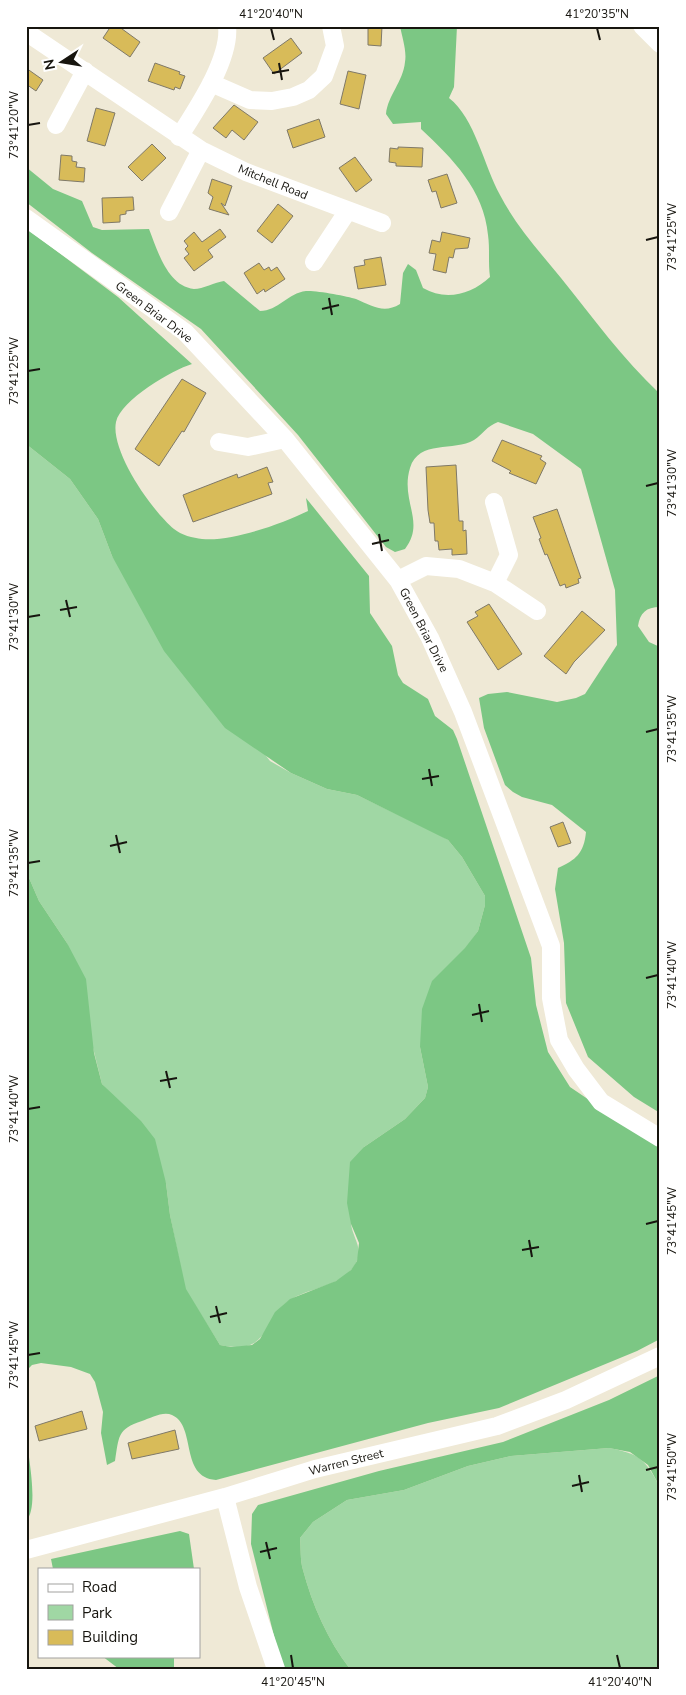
<svg xmlns="http://www.w3.org/2000/svg" width="686" height="1695" font-family="'Nunito Sans',sans-serif">
	<style>
		.green { fill: #a0d7a4 }
		.forest { fill: #7cc784 }
		.building { fill: #d8bb59; stroke: #7f7968 }
		.lines { fill: none; stroke-linecap: round; stroke-linejoin: round }
		.minor { stroke: #fff; stroke-width: 18 }
		.ticks { fill: none; stroke: #17150f; stroke-width: 2 }
		.labels { text-anchor: middle; stroke-width: 5; stroke-linejoin: round; paint-order: stroke }
		.street-label { font-size: 12px; fill: #17150f; stroke: #fff }
		.neatline { fill: none; stroke: #17150f; stroke-width: 2 }
		.ticks-label { font-size: 12px; text-anchor: middle; fill: #17150f }
	</style>
	<rect width="100%" height="100%" fill="#efe9d6"/>
	<path class="green" d="M26 444 70 479 98 519 112 556 270 761 291 773 327 789 357 795 440 835 448 840 462 857 485 896V905L478 931 466 948 420 1047 428 1087 425 1098 405 1119 364 1147C361 1167 350 1205 351 1223 352 1237 364 1248 356 1263 343 1287 310 1287 290 1300 272 1311 268 1335 254 1343 244 1349 230 1347 220 1345L185 1289 170 1215 166 1183 116 1099 102 1084 67 943 39 901 26 871Z
		M609 1448C640 1454 645 1459 660 1487L659 1669H350C328 1641 312 1604 303 1570 300 1560 301 1548 300 1538L313 1522 347 1500 404 1490 468 1466 511 1456Z"/>
	<path class="forest" d="M400 26H457L454 87 449 98C475 118 484 166 500 195 516 226 539 251 561 278 593 318 623 359 660 394V607C646 607 640 613 638 626L649 642 660 647V1113L634 1097 588 1057 566 1003 564 943 555 889 558 868C576 860 584 853 586 832L552 805 522 797 513 792 505 785 484 728 479 698 488 694 507 692 557 702 576 698 585 694 617 645 615 590 581 469 533 434 498 422C487 426 483 434 474 440 454 452 419 439 410 468 400 501 426 522 405 549L395 552 386 547 298 435 201 329 92 253 26 202V167L53 189 82 201 93 227 102 230 149 229C157 249 167 286 194 289 203 289 215 282 224 281L260 311C278 311 288 293 306 291 315 290 347 296 356 299 372 306 384 314 400 304L403 273 408 264 416 270 423 288C445 301 471 295 490 277 488 263 490 249 488 235 484 190 452 158 421 129V122L393 124 386 114C388 95 403 82 405 62 407 51 402 37 400 26Z
		M26 228 118 297 192 364C172 370 121 400 116 422 110 451 152 511 174 529 181 535 193 538 202 539 232 542 281 524 308 511L306 498 369 576 370 613 392 646 398 675 403 683 428 699 435 716 453 730 457 739 531 958 536 1005 548 1052 570 1087 660 1148V1339L637 1351 499 1408 428 1423 216 1480C179 1477 197 1426 172 1415 163 1411 151 1418 142 1421 117 1429 119 1437 115 1461L107 1465 101 1433 103 1412 95 1382 90 1374 71 1367 41 1363 32 1365 26 1371V871L39 901 67 943 86 979 94 1053 102 1084 141 1121 155 1139 166 1183 170 1215 186 1289 220 1345 231 1347 252 1345 260 1339 275 1312 290 1299 336 1281 351 1270 357 1261 359 1243 351 1224 347 1203 350 1162 364 1147 405 1119 425 1098 428 1087 420 1047 422 1009 432 981 465 948 478 931 485 905V896L462 857 448 840 357 795 327 789 291 773 225 728 164 651 112 556 98 519 70 479 26 444Z
		M660 1375V1487L648 1465 630 1452 609 1448 511 1456 468 1466 404 1490 347 1500 313 1522 300 1538C301 1548 300 1560 303 1570 312 1604 328 1641 350 1669H284L278 1652 251 1544 252 1514 258 1505 379 1471 503 1442 609 1400Z
		M26 1432C27 1452 40 1507 26 1521Z
		M180 1531 189 1534 194 1569H53L51 1559Z
		M102 1656H174V1669H119Z"/>
	<path class="building" d="M111 26H118L140 42 130 57 103 38Z
		M368 26H382L381 46 368 45Z
		M291 38 302 53 274 74 263 58Z
		M155 63 180 72 179 74 185 76 180 89 175 87 174 90 148 81Z
		M26 68 43 80 36 91 26 84Z
		M348 71 366 75 359 109 340 104Z
		M234 105 258 122 244 140 232 130 226 138 213 128Z
		M96 108 115 113 105 146 87 141Z
		M319 119 325 137 293 148 287 130Z
		M152 144 166 158 142 181 128 167Z
		M398 147 423 148 422 167 396 166V163L389 162 390 148 398 149Z
		M61 155 72 156V161L77 162 76 167 85 168 84 182 59 180Z
		M355 157 372 180 356 192 339 168Z
		M447 174 457 203 441 208 436 191 432 192 428 180Z
		M212 179 232 186 225 206 221 203 229 215 209 209 213 197 208 193Z
		M133 197 134 210 126 211V214L120 215V222L103 223 102 198Z
		M278 204 293 216 272 243 257 231Z
		M220 229 226 237 208 250 213 257 194 271 184 258 189 254 185 249 188 246 184 241 194 232 202 242Z
		M442 232 470 238 468 248 455 249 453 258 449 257 446 273 433 270 436 254 429 253 432 240 440 242Z
		M381 257 386 285 358 289 354 267 365 265 364 260Z
		M259 263 264 270 269 267 271 271 277 267 285 279 265 292 264 289 257 294 244 273Z
		M182 379 206 393 184 432 182 431 159 466 135 449Z
		M502 440 542 456 540 459 546 463 536 484 509 473 511 471 492 461Z
		M456 465 459 521H463V531L466 530 467 554 452 555V549L439 550 438 541H435L434 523H430L428 510 426 467Z
		M267 467 273 482 268 483 272 494 193 522 183 495 237 474 238 478Z
		M557 509 581 578 578 579 579 583 566 588 565 584 560 586 547 554 545 555 539 539 541 538 533 517Z
		M489 604 522 654 498 670 467 622 478 616 475 612Z
		M582 611 605 630 574 662 566 674 544 656Z
		M563 822 571 843 558 847 550 827Z
		M82 1411 87 1429 39 1441 35 1426Z
		M175 1430 179 1449 132 1459 128 1443Z"/>
	<g class="lines">
		<path class="minor" d="M642 26 660 44
			M26 32 201 150 246 172 382 223
			M211 83 250 100 272 101 293 97 309 90 324 76 335 46 331 26
			M56 125 85 71
			M179 137C196 110 231 59 227 26
			M169 212 201 150
			M26 218 185 332 285 439 398 580 430 638 463 712 551 946V998L559 1040 576 1069 601 1102 660 1138
			M314 262 347 212
			M219 442 248 447 285 439
			M494 502 509 555 495 583
			M398 580 426 566 459 569 495 583 537 611
			M225 1497 248 1587 276 1669
			M26 1550 225 1497 315 1469 497 1426 566 1400 660 1356"/>
	</g>
	<path class="ticks" d="M271 28 274 40M597 28 600 40M279 63 282 80M272 73 289 70M28 125 40 123M646 240 658 237M329 298 332 315M322 309 339 305M28 371 40 369M646 486 658 483M379 534 382 551M372 544 389 540M66 600 70 617M60 610 77 607M28 617 40 615M646 732 658 729M429 769 432 786M422 779 439 776M116 835 120 853M110 846 127 842M28 863 40 861M646 978 658 975M479 1004 482 1022M472 1015 489 1011M166 1071 170 1088M160 1081 177 1078M28 1109 40 1107M646 1224 658 1221M529 1240 532 1257M522 1250 539 1247M216 1306 220 1323M210 1317 227 1313M28 1355 40 1353M646 1470 658 1467M579 1475 582 1492M572 1486 589 1482M266 1542 270 1559M260 1552 277 1548M291 1655 293 1668M617 1655 620 1668"/>
	<g class="labels">
		<g class="street-label">
			<text transform="translate(273 182) rotate(22)" y="4">Mitchell Road</text>
			<text transform="translate(154 312) rotate(37)" y="4">Green Briar Drive</text>
			<text transform="translate(424 630) rotate(63)" y="4">Green Briar Drive</text>
			<text transform="translate(346 1462) rotate(-14)" y="4">Warren Street</text>
		</g>
	</g>
	<rect width="686" height="1695" fill="none" stroke="#ffffff" stroke-width="55"/>
	<rect x="38" y="1568" width="162" height="90" fill="#ffffff" stroke="#a2a19f"/>
	<rect x="48" y="1584" width="25" height="8" fill="#ffffff" stroke="#a2a19f"/>
	<text x="82" y="1592" font-size="15" fill="#17150f">Road</text>
	<rect x="48" y="1605" width="25" height="15" fill="#a0d7a4" stroke="#a2a19f"/>
	<text x="82" y="1618" font-size="15" fill="#17150f">Park</text>
	<rect x="48" y="1630" width="25" height="15" fill="#d8bb59" stroke="#a2a19f"/>
	<text x="82" y="1642" font-size="15" fill="#17150f">Building</text>
	<g transform="translate(62 62) rotate(258)" stroke="#ffffff" stroke-width="4" paint-order="stroke">
	<path d="M0-4L9 19L0 12L-9 19Z" fill="#17150f"/>
	<text y="-8" font-size="14" font-weight="bold" text-anchor="middle" fill="#17150f">N</text>
	</g>
	<rect x="28" y="28" width="630" height="1640" class="neatline"/>
	<g class="ticks-label">
		<text x="271" y="18">41°20'40"N</text>
		<text x="597" y="18">41°20'35"N</text>
		<text transform="translate(14 125) rotate(-90)" y="4">73°41'20"W</text>
		<text transform="translate(672 237) rotate(-90)" y="4">73°41'25"W</text>
		<text transform="translate(14 371) rotate(-90)" y="4">73°41'25"W</text>
		<text transform="translate(672 483) rotate(-90)" y="4">73°41'30"W</text>
		<text transform="translate(14 617) rotate(-90)" y="4">73°41'30"W</text>
		<text transform="translate(672 729) rotate(-90)" y="4">73°41'35"W</text>
		<text transform="translate(14 863) rotate(-90)" y="4">73°41'35"W</text>
		<text transform="translate(672 975) rotate(-90)" y="4">73°41'40"W</text>
		<text transform="translate(14 1109) rotate(-90)" y="4">73°41'40"W</text>
		<text transform="translate(672 1221) rotate(-90)" y="4">73°41'45"W</text>
		<text transform="translate(14 1355) rotate(-90)" y="4">73°41'45"W</text>
		<text transform="translate(672 1467) rotate(-90)" y="4">73°41'50"W</text>
		<text x="293" y="1686">41°20'45"N</text>
		<text x="620" y="1686">41°20'40"N</text>
	</g>
</svg>
